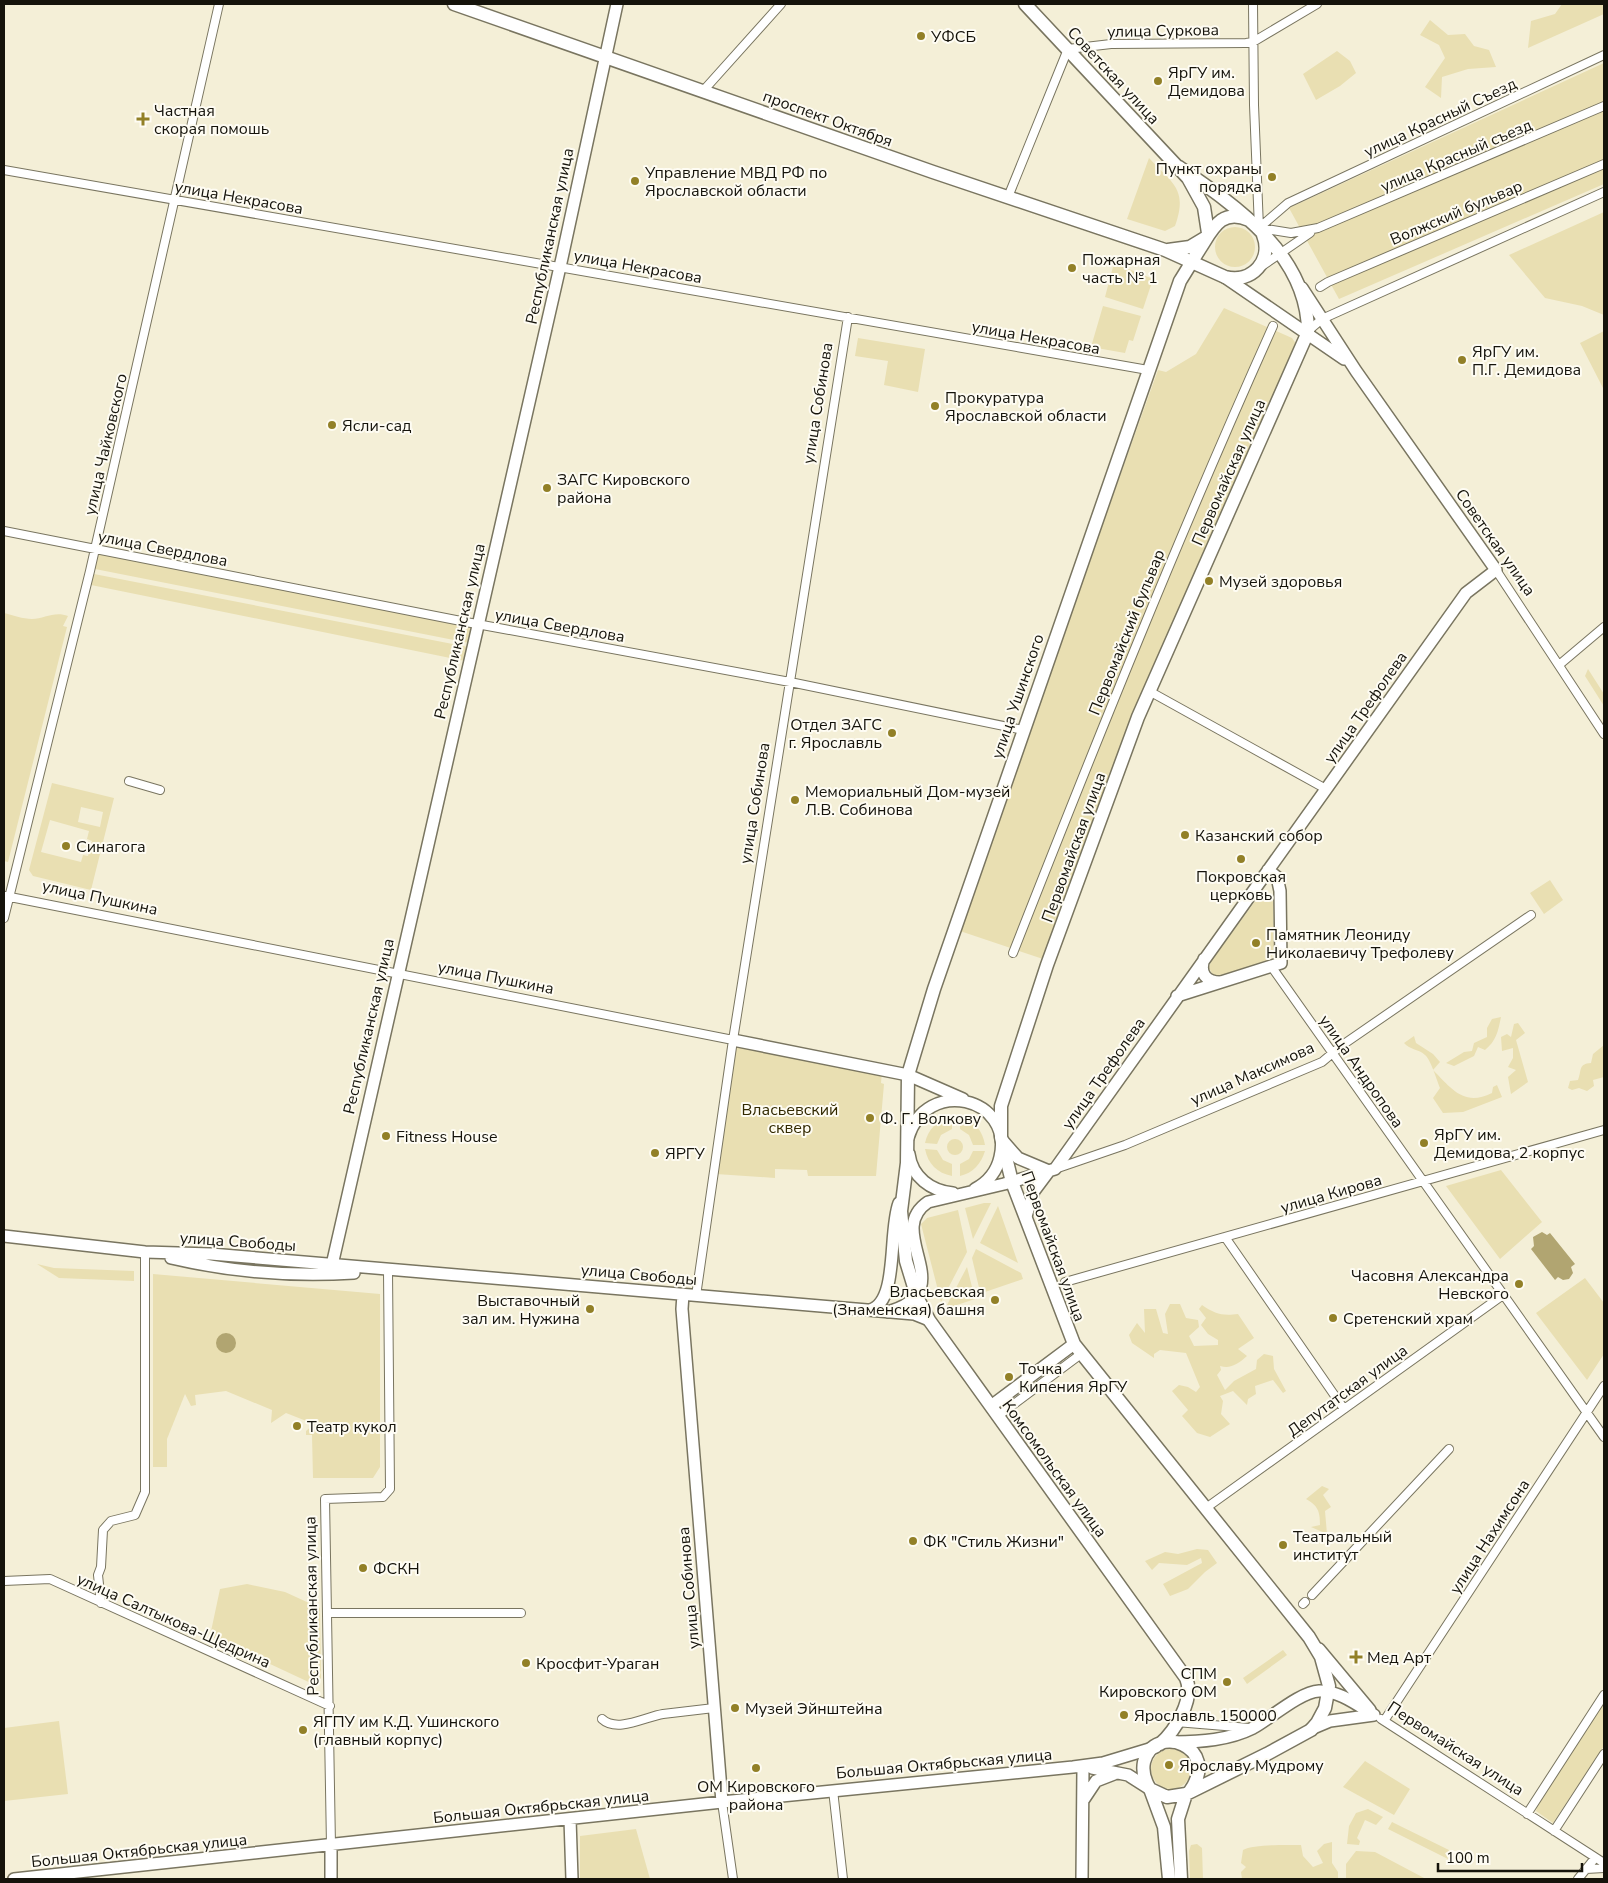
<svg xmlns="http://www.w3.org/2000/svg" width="1608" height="1883" font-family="'Nunito Sans',sans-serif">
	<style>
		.green { fill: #e9dfb2; fill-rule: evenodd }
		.water { fill: #b1a571 }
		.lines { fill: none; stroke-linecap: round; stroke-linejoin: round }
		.street-casing { stroke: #797560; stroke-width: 10 }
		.secondary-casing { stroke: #797560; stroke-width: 14 }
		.primary-casing { stroke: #797560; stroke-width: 15 }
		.street { stroke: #fff; stroke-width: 8 }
		.secondary { stroke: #fff; stroke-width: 11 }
		.primary { stroke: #fff; stroke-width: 12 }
		.poi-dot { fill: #928027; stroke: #fefcf3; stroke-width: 2 }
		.labels { text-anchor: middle; stroke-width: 4; stroke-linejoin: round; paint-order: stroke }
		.street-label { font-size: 16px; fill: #15130b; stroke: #fefcf3 }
		.poi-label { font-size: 16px; fill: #15130b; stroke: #fefcf3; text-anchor: start }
		.park-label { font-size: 16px; fill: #322900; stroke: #fefcf3 }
	</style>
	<rect width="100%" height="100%" fill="#f4efd7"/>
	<path class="green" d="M1562 4H1604V14L1528 48 1531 21 1555 14Z
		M1430 20 1448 35 1465 34 1474 46 1489 50 1496 67 1468 69 1442 77 1441 98 1425 87 1445 58 1439 45 1420 35Z
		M1337 51 1350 61 1356 73 1340 86 1316 100 1303 74Z
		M1604 63V184L1339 299 1289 208Z
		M1149 158C1173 184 1188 189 1175 226L1165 231 1127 219Z
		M1604 212V315L1582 306 1545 298 1509 255Z
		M1215 247a20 20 0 1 1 40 0a20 20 0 1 1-40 0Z
		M1114 263 1153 279 1143 309 1105 297Z
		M1103 306 1141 316 1133 341 1129 340 1125 353 1091 347Z
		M1224 308 1292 338 1299 348 1146 690 1046 960 957 930 1158 370 1166 372 1196 354Z
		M1604 331V390L1580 343Z
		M858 338 925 349 918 392 884 385 888 361 855 356Z
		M99 553 474 627 469 643 95 569Z
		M94 574 468 647 465 661 91 585Z
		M4 613C12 615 23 619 32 619 44 619 54 611 68 616L63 626 67 627 8 862 4 861Z
		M1588 669 1604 694V706L1585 676Z
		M52 783 114 798 91 890 33 876 29 870ZM81 807 103 812 100 827 78 822ZM50 820 89 831 87 839 92 841 88 856 83 855 81 862 41 852Z
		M1550 880 1563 900 1544 914 1530 893Z
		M1264 893 1271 895 1273 903 1274 950C1273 954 1272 957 1268 960 1260 965 1222 977 1213 975L1209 968 1211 961 1259 896Z
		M1501 1017C1498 1032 1496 1041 1485 1050L1478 1047 1474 1056 1454 1066 1446 1063 1464 1052 1472 1051 1474 1043 1487 1037V1028L1492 1019Z
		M1518 1023 1525 1033 1516 1040 1528 1082 1511 1094 1508 1077 1516 1070 1508 1067 1513 1058V1048L1502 1051 1501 1037 1507 1034 1511 1037 1514 1024Z
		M1414 1036 1416 1043 1433 1054 1440 1062 1433 1070C1452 1089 1464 1107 1492 1093L1493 1087 1497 1085 1502 1097 1463 1112 1443 1113 1433 1098 1440 1088C1437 1081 1431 1060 1425 1055 1419 1049 1410 1050 1404 1043Z
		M736 1042 882 1071 881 1083 884 1084 876 1176H808L807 1170 775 1169V1178L716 1174Z
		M1604 1045V1077L1593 1080 1594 1086 1587 1091 1579 1088 1572 1090 1568 1088 1570 1081 1578 1080C1582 1070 1578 1064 1591 1063L1593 1054Z
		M952 1117V1129L941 1135 937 1144 925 1143C928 1129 937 1120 952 1117Z
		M960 1117C974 1120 983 1131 985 1145H973L969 1135 960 1129Z
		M947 1147a8 8 0 1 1 16 0a8 8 0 1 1-16 0Z
		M925 1149 937 1150 943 1160 952 1164V1176C937 1173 928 1164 925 1149Z
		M973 1151H985C981 1164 973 1173 960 1176V1164L969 1159Z
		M1501 1170 1542 1222 1500 1259 1446 1186Z
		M984 1203H991L973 1239 965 1208Z
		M998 1206 1018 1263 980 1243Z
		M958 1210 967 1252 941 1302 921 1224 927 1218Z
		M976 1249 1021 1273 1023 1279 982 1293 981 1296 972 1258Z
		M37 1264 54 1268 134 1271V1281L59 1278Z
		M967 1267 975 1299 951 1307 947 1305Z
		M153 1274 380 1294V1467L373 1478H313L312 1435H306V1431L314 1424 286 1413 271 1423 272 1410 226 1391 195 1395 196 1405 191 1406 185 1394 167 1439V1467H153Z
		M1585 1278 1604 1303V1354L1587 1380 1536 1313Z
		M1170 1304H1180L1186 1318 1198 1320 1199 1327 1189 1336 1194 1346 1218 1345V1340L1208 1334 1201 1325 1206 1318 1199 1309 1202 1305C1215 1314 1222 1316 1238 1314L1254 1338 1238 1349 1247 1356C1238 1364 1231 1369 1220 1366L1221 1370 1217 1375 1225 1390 1234 1381 1256 1369 1257 1360 1264 1354 1273 1356 1274 1369 1286 1391 1283 1393 1273 1380 1255 1386 1256 1394 1248 1399 1247 1405 1233 1391 1220 1396 1223 1401 1221 1414 1230 1424 1210 1437 1197 1433 1182 1416 1188 1410 1172 1391 1179 1385 1188 1387 1196 1392 1200 1387 1186 1353 1160 1350 1154 1354V1358L1132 1343 1129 1335 1137 1323 1145 1333 1144 1309H1156L1163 1333 1168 1334 1165 1314Z
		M1322 1486 1329 1489 1323 1495 1331 1507 1325 1511 1327 1534 1311 1527 1320 1525C1320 1511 1318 1506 1306 1499Z
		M1197 1549 1208 1550 1217 1563 1205 1572 1188 1589 1170 1596 1163 1584 1202 1563 1201 1558 1187 1565 1159 1563 1152 1570 1145 1561 1165 1552 1178 1554Z
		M247 1584 285 1592 320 1608 321 1678 315 1685 210 1636 220 1589Z
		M1283 1650 1287 1655 1247 1684 1243 1678Z
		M1604 1702V1746L1553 1823 1536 1811 1537 1807Z
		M59 1721 68 1794 4 1801V1728Z
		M1151 1769a20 20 0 1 1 40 0a20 20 0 1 1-40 0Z
		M1365 1761 1410 1789 1394 1815 1343 1787Z
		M1368 1809 1383 1817 1376 1825 1365 1820 1357 1838 1360 1841 1359 1845 1347 1844 1349 1826 1356 1813Z
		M1392 1822 1453 1852 1448 1859 1388 1829Z
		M636 1829 650 1879H580V1836Z
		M1332 1842V1863L1338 1872V1879H1242L1241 1872 1246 1867 1241 1863 1243 1850C1253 1844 1287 1845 1301 1845L1303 1856 1313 1867 1323 1863 1317 1851 1324 1844Z
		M1197 1844 1202 1848 1203 1879H1190L1189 1851 1191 1845Z
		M1356 1851 1375 1852 1426 1879H1346V1864Z"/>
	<path class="water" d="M1542 1232 1547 1235 1550 1233 1575 1264 1571 1267 1573 1273 1569 1279 1563 1280 1558 1277 1555 1280 1531 1249 1534 1246 1533 1237Z
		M216 1343a10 10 0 1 1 20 0a10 10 0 1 1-20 0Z"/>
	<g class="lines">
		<defs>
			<path id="street" d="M1253 4 1254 105 1259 228
				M703 91 781 4
				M4 170 1148 370
				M1008 197 1068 49 1111 44 1246 43 1253 42 1317 4
				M1259 228 1288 203 1604 55
				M1260 228 1291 233 1318 228 1604 106
				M1262 266 1310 233
				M1320 287 1328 282 1604 164
				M1308 331 1322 319 1604 192
				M4 531 466 622 790 682 1023 730
				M1496 570 1604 734
				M1559 665 1604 627
				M1149 691 1326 789
				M129 781 160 790
				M5 896 733 1040
				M4 918 90 571 219 4
				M1013 953C1096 742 1180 533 1273 326
				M1271 966 1604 1437
				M1055 1169 1125 1145 1322 1062 1341 1046 1531 915
				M1225 1237 1344 1409
				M1065 1282 1604 1130
				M696 1296 733 1040 848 317
				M998 1416 1081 1354
				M1206 1508 1503 1295
				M4 1581 50 1579 330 1706
				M1312 1595 1449 1449
				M101 1603 98 1575 101 1567 103 1530 111 1521 135 1515 145 1492V1252
				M1303 1604 1305 1602
				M328 1613H521
				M602 1719C617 1733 645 1717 663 1714 680 1712 697 1710 714 1708
				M1381 1719 1604 1863
				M1384 1721 1604 1386
				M1176 1722 1249 1728
				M833 1790 843 1879
				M722 1802 733 1879
				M1527 1814 1604 1695
				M1554 1831 1604 1754
				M331 1846 325 1499 383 1497 390 1489 388 1271
				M1586 1869 1604 1868
				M1578 1879 1595 1858"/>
			<path id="secondary" d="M1223 276 1344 359
				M1204 959C1199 973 1206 982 1220 982
				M1177 996 1281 963 1280 891 1277 877 1268 870
				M733 1040 908 1075 963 1099
				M908 1138C926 1076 1014 1097 1000 1157 997 1171 988 1182 975 1189
				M1003 1141 1018 1158 1049 1171
				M909 1154C912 1177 931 1191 953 1193
				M1026 1216 1034 1191 1049 1171
				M4 1236 145 1252 211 1254 914 1314 929 1320
				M171 1258C231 1272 292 1277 354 1273
				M332 1265 562 258 617 4
				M683 1294 682 1309 722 1802
				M870 1310C899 1302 888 1231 899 1203
				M887 1312C964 1291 882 1233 928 1202L1004 1184 1055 1169 1466 593 1496 570 1356 371 1302 288
				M991 1406 1074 1344
				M1319 1649 1370 1710
				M1311 1729 1330 1721 1374 1715
				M1174 1742C1201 1742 1229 1740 1253 1728 1271 1718 1300 1692 1319 1691 1338 1690 1359 1706 1374 1715
				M1092 1768 1128 1775 1150 1789
				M1084 1799 1096 1781 1114 1774
				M570 1819 572 1879
				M14 1879 722 1802 1073 1767 1103 1763 1156 1747
				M331 1879V1846
				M1082 1879 1083 1768"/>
			<path id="primary" d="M454 4 933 172 1165 250 1225 277C1252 284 1273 260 1263 235
				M1025 4 1188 178 1204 207 1208 233
				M1179 167C1236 206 1308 255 1308 332L1138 717 1047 965 1001 1106V1137L1012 1182 1074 1344 1309 1637 1321 1657 1329 1686 1325 1708 1317 1723 1311 1730 1267 1754 1186 1794 1167 1797 1150 1789C1145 1781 1142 1772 1144 1762 1154 1722 1222 1746 1190 1791
				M1168 250 1190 247 1205 238
				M1160 1744C1175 1731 1195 1699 1186 1678L929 1320 917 1297 906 1261 901 1211 907 1163 908 1075 934 989 1180 281C1187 270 1194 258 1201 247 1213 228 1222 208 1249 220
				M1150 1789 1164 1827 1169 1879
				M1181 1879 1178 1819 1186 1794"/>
		</defs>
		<use href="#street" class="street-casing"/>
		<use href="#secondary" class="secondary-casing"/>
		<use href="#primary" class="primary-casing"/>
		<use href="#street" class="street"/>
		<use href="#secondary" class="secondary"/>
		<use href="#primary" class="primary"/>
	</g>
	<g class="poi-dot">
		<circle cx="921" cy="36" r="5"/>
		<circle cx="1158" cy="81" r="5"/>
		<path d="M140.5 111.5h5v5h5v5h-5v5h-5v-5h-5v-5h5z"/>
		<circle cx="1272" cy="177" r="5"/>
		<circle cx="635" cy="181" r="5"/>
		<circle cx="1072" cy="268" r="5"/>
		<circle cx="1462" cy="360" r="5"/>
		<circle cx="935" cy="406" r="5"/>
		<circle cx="332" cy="425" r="5"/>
		<circle cx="547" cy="488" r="5"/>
		<circle cx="1209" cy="581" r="5"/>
		<circle cx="892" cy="733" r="5"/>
		<circle cx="795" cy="800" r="5"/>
		<circle cx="1185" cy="835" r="5"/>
		<circle cx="66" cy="846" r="5"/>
		<circle cx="1241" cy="859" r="5"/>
		<circle cx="1256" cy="943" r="5"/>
		<circle cx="870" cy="1118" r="5"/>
		<circle cx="386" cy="1136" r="5"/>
		<circle cx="1424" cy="1143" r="5"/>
		<circle cx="655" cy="1153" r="5"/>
		<circle cx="1519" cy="1284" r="5"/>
		<circle cx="995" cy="1300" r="5"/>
		<circle cx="590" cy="1309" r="5"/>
		<circle cx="1333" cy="1318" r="5"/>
		<circle cx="1009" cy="1377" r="5"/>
		<circle cx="297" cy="1426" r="5"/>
		<circle cx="913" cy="1541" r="5"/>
		<circle cx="1283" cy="1545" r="5"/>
		<circle cx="363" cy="1568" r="5"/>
		<path d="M1353.5 1649.5h5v5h5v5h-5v5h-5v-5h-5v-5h5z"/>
		<circle cx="526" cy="1663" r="5"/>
		<circle cx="1227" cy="1682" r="5"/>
		<circle cx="735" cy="1708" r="5"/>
		<circle cx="1124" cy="1715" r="5"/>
		<circle cx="303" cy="1730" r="5"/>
		<circle cx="1169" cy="1765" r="5"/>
		<circle cx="756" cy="1768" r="5"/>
	</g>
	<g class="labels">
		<g class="street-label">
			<text transform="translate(1163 30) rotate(-1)" y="6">улица Суркова</text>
			<text transform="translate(1114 75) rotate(47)" y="6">Советская улица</text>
			<text transform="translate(1440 117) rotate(-25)" y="6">улица Красный Съезд</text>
			<text transform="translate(828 118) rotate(20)" y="6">проспект Октября</text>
			<text transform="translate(1456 155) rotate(-23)" y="6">улица Красный съезд</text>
			<text transform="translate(239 197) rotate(10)" y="6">улица Некрасова</text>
			<text transform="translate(1456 212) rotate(-23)" y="6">Волжский бульвар</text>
			<text transform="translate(549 236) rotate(-78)" y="6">Республиканская улица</text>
			<text transform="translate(638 266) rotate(10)" y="6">улица Некрасова</text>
			<text transform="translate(1036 337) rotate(10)" y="6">улица Некрасова</text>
			<text transform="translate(817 403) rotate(-81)" y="6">улица Собинова</text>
			<text transform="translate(105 444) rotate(-77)" y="6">улица Чайковского</text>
			<text transform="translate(1228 472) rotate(-66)" y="6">Первомайская улица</text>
			<text transform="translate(1496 542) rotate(55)" y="6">Советская улица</text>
			<text transform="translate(163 548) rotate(11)" y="6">улица Свердлова</text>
			<text transform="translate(560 625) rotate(10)" y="6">улица Свердлова</text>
			<text transform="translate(459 631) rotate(-77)" y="6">Республиканская улица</text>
			<text transform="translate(1126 632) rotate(-68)" y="6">Первомайский бульвар</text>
			<text transform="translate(1017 696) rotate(-71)" y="6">улица Ушинского</text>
			<text transform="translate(1365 707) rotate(-55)" y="6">улица Трефолева</text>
			<text transform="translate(754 803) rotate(-81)" y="6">улица Собинова</text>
			<text transform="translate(1073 847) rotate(-70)" y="6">Первомайская улица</text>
			<text transform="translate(100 897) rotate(12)" y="6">улица Пушкина</text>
			<text transform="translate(496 977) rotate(11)" y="6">улица Пушкина</text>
			<text transform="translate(368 1026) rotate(-77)" y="6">Республиканская улица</text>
			<text transform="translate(1362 1071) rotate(55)" y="6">улица Андропова</text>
			<text transform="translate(1103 1073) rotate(-55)" y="6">улица Трефолева</text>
			<text transform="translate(1252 1073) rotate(-24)" y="6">улица Максимова</text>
			<text transform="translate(1331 1193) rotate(-16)" y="6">улица Кирова</text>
			<text transform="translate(238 1241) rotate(4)" y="6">улица Свободы</text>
			<text transform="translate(1054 1246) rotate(70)" y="6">Первомайская улица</text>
			<text transform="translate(639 1274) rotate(5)" y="6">улица Свободы</text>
			<text transform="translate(1347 1390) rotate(-36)" y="6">Депутатская улица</text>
			<text transform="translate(1055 1468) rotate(54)" y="6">Комсомольская улица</text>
			<text transform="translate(1489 1536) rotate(-57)" y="6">улица Нахимсона</text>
			<text transform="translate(688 1588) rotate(-95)" y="6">улица Собинова</text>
			<text transform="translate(311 1606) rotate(-91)" y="6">Республиканская улица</text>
			<text transform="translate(174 1620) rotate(24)" y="6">улица Салтыкова-Щедрина</text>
			<text transform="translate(1456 1748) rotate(33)" y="6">Первомайская улица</text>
			<text transform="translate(944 1763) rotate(-5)" y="6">Большая Октябрьская улица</text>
			<text transform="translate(541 1806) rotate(-6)" y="6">Большая Октябрьская улица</text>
			<text transform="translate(139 1850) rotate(-6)" y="6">Большая Октябрьская улица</text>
		</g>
		<g class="poi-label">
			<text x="931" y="42">УФСБ</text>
			<text x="1168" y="78">ЯрГУ им.<tspan x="1168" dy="18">Демидова</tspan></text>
			<text x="154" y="116">Частная<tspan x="154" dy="18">скорая помошь</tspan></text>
			<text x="1262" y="174" text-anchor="end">Пункт охраны<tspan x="1262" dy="18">порядка</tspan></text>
			<text x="645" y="178">Управление МВД РФ по<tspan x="645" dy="18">Ярославской области</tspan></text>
			<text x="1082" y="265">Пожарная<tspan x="1082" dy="18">часть № 1</tspan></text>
			<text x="1472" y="357">ЯрГУ им.<tspan x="1472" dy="18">П.Г. Демидова</tspan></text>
			<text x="945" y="403">Прокуратура<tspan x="945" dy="18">Ярославской области</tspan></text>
			<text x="342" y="431">Ясли-сад</text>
			<text x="557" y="485">ЗАГС Кировского<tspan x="557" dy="18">района</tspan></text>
			<text x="1219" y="587">Музей здоровья</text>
			<text x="882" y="730" text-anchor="end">Отдел ЗАГС<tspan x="882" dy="18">г. Ярославль</tspan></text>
			<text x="805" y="797">Мемориальный Дом-музей<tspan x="805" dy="18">Л.В. Собинова</tspan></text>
			<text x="1195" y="841">Казанский собор</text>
			<text x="76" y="852">Синагога</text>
			<text x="1241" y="882" text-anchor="middle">Покровская<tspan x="1241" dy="18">церковь</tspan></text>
			<text x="1266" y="940">Памятник Леониду<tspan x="1266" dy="18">Николаевичу Трефолеву</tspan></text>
			<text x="880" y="1124">Ф. Г. Волкову</text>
			<text x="1434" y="1140">ЯрГУ им.<tspan x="1434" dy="18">Демидова, 2 корпус</tspan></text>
			<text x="396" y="1142">Fitness House</text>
			<text x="665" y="1159">ЯРГУ</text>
			<text x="1509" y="1281" text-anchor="end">Часовня Александра<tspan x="1509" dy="18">Невского</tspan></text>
			<text x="985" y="1297" text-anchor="end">Власьевская<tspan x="985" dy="18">(Знаменская) башня</tspan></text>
			<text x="580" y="1306" text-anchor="end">Выставочный<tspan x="580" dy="18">зал им. Нужина</tspan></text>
			<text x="1343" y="1324">Сретенский храм</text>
			<text x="1019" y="1374">Точка<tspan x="1019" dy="18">Кипения ЯрГУ</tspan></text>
			<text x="307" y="1432">Театр кукол</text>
			<text x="1293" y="1542">Театральный<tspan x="1293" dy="18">институт</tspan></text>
			<text x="923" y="1547">ФК "Стиль Жизни"</text>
			<text x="373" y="1574">ФСКН</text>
			<text x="1367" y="1663">Мед Арт</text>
			<text x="536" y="1669">Кросфит-Ураган</text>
			<text x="1217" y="1679" text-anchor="end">СПМ<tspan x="1217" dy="18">Кировского ОМ</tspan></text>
			<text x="745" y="1714">Музей Эйнштейна</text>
			<text x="1134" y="1721">Ярославль 150000</text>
			<text x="313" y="1727">ЯГПУ им К.Д. Ушинского<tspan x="313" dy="18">(главный корпус)</tspan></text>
			<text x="1179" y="1771">Ярославу Мудрому</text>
			<text x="756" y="1792" text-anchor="middle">ОМ Кировского<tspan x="756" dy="18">района</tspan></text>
		</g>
		<g class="park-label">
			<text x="790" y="1115">Власьевский<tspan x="790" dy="18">сквер</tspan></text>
		</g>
	</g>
	<rect width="1608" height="1883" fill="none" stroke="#15130b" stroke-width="10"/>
	<path d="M1438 1863v8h144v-8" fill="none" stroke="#15130b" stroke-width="2.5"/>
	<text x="1446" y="1863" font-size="15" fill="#15130b" stroke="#fefcf3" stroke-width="4" paint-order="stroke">100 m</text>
</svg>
